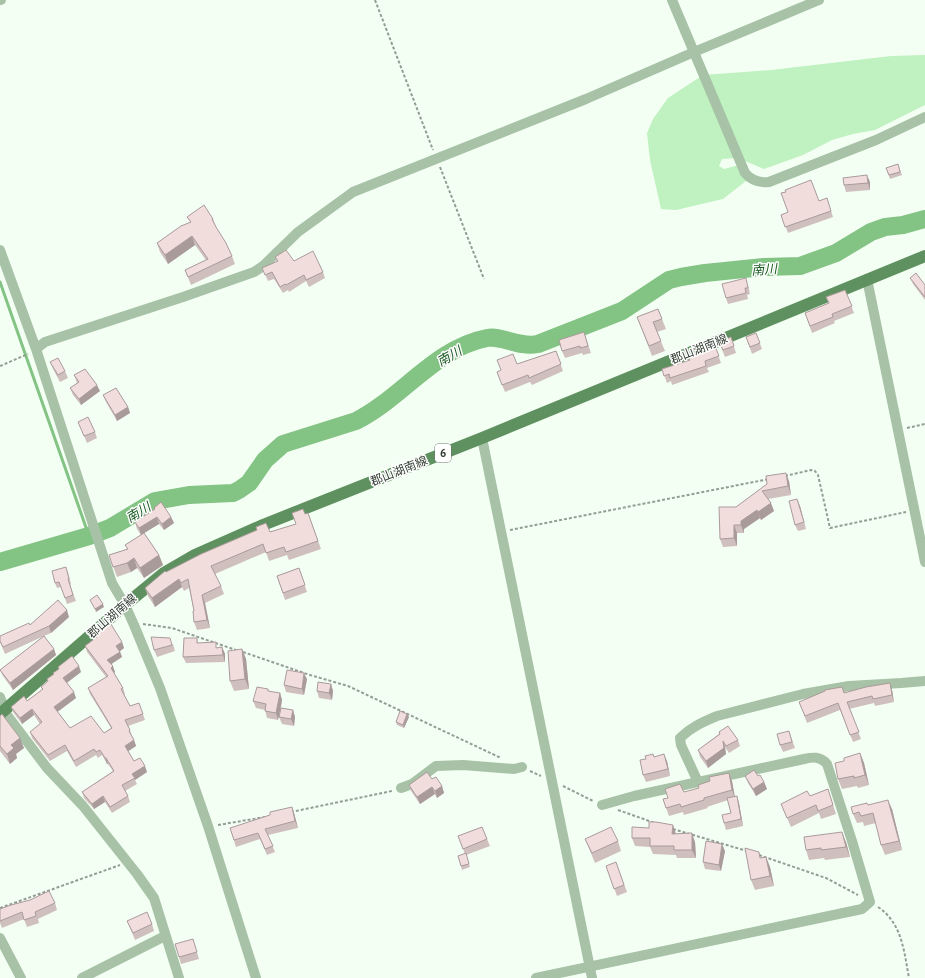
<svg xmlns="http://www.w3.org/2000/svg" width="925" height="978" font-family="'PT Sans','Noto Sans JP',sans-serif">
	<style>
		.green { fill: #bff2c0 }
		.lines { fill: none; stroke-linecap: round; stroke-linejoin: round }
		.stream { stroke: #83c384; stroke-width: 3 }
		.river { stroke: #83c384; stroke-width: 18 }
		.path { stroke: #939d93; stroke-width: 2; stroke-dasharray: 3 2; stroke-linecap: butt }
		.minor { stroke: #a7c2a7; stroke-width: 10 }
		.major { stroke: #5e915f; stroke-width: 12 }
		.wall { fill: #cfbfbd }
		.shaded-wall { fill: #a99b9a }
		.building { fill: #f1dedc; stroke: #a99b9a }
		.labels { text-anchor: middle; stroke-width: 3; stroke-linejoin: round; paint-order: stroke }
		.shield { fill: #fff; stroke: #707670; stroke-width: 1 }
		.shield-label { font-size: 11px; font-weight: bold; fill: #323c32 }
		.street-label { font-size: 12px; fill: #323c32; stroke: #fff }
		.water-label { font-size: 13px; font-style: italic; fill: #185a20; stroke: #fff }
	</style>
	<rect width="100%" height="100%" fill="#f4fff4"/>
	<path class="green" d="M925 55V105L875 130 853 134 832 140 803 155 764 169 738 158 722 159 719 166 724 169 739 165 746 181 723 199 676 210 661 209 650 160 647 133 653 119 668 98 703 75 771 70 891 56Z"/>
	<g class="lines">
		<path class="stream" d="M0 282 89 536"/>
		<path class="river" d="M0 562 89 536 110 528 155 501 189 495 233 493 239 490 249 483 265 460 283 444 356 421C402 398 435 348 487 338 502 335 518 348 538 344L622 311 669 280 681 277 705 273 764 267 800 266 836 253 871 232 885 227 903 225 925 219"/>
		<path class="path" d="M375 0 433 150
			M440 167 484 279
			M0 366 28 354
			M907 428 925 424
			M785 476 811 470 815 471 818 475 830 528 906 512
			M510 530 769 479
			M143 624 172 628 236 650
			M243 652 310 675 348 686 501 758
			M530 771 541 776
			M563 786 593 801
			M618 810 655 823
			M291 812 392 791
			M218 825 265 817
			M673 829 747 851
			M759 855 826 878 858 895
			M878 907C902 923 904 951 909 978
			M0 908 120 865"/>
		<path class="minor" d="M0 0H1
			M672 0 745 173C751 180 760 183 769 182L876 140 925 117
			M0 250 36 349 112 583 125 605 134 625 160 688 208 826 256 978
			M867 279 925 562
			M36 349 45 342 183 297 254 272 263 266 298 232 353 192 586 99 694 52 819 0
			M482 438 592 978
			M0 697 7 715 13 723 47 768 83 806 137 874 154 898 179 978
			M698 782 681 745 680 738C691 727 703 722 717 716L803 694 849 686 901 683 925 681
			M401 788 412 784 436 766 463 765 514 769 522 767
			M0 938 21 978
			M82 978 165 936
			M536 978 862 909 870 902 852 841 827 764C820 756 813 757 804 759L634 796 602 805"/>
		<path class="major" d="M0 714 125 605 164 573 195 555 263 525 482 438 925 256"/>
	</g>
	<path class="wall" d="M898 164 902 175 890 179 886 168Z
		M870 182V190L846 192 844 185Z
		M827 198 833 217 788 233 781 215Z
		M187 217 213 219 216 227 232 256 235 264 191 285 185 270 206 260 195 245 168 264 160 252 157 243 190 222Z
		M275 257 294 261 323 272 325 278 309 287 306 281 289 292 288 290 283 293 274 279 268 281 262 268 277 262Z
		M910 278 925 285V300L913 284Z
		M748 285 750 294 747 295 748 299 728 304 726 298Z
		M845 290 854 313 834 321 835 323 812 333 805 313 829 303Z
		M658 309 666 329 657 332 665 351 652 356 637 317Z
		M584 332 591 353 583 355 582 353 565 358 562 351Z
		M756 333 762 349 752 354 746 337Z
		M731 337 736 353 725 357 719 342Z
		M715 346 721 363 707 368 709 372 672 385 671 381 667 383 662 369 690 360Z
		M556 351 563 371 532 385 530 382 505 392 497 372 517 364Z
		M50 362 65 371 68 378 60 382 53 369Z
		M74 375 100 391 81 405 73 395 70 388 77 383Z
		M103 395 128 407 130 413 117 421 106 402Z
		M78 422 95 432 97 438 87 443Z
		M789 481 791 495 768 499 774 511 761 520 760 518 744 529V533H737V546L723 547 720 539 736 507 767 484Z
		M800 506 806 529 798 531 795 525Z
		M154 508 171 517 174 523 164 530 159 524 144 533 159 555 163 565 144 578 137 568 131 572 117 577 109 555 127 549 125 545 141 535 137 529 135 522 154 509Z
		M308 513 321 549 289 560 287 555 269 561 266 552 215 574 221 586 224 594 205 603 210 628 197 630 194 622V611L189 588 184 591 182 587 155 607 148 596 145 588 166 572 270 532 296 524 305 514Z
		M299 568 307 592 285 600 277 576Z
		M68 572 71 584 70 585 76 601 67 604 61 587 57 588 55 583Z
		M69 617 51 633 44 636 54 649 56 655 13 690 3 676 0 670 44 636 5 654 0 642V636L30 625Z
		M103 626 122 642 124 648 120 651 122 657 111 664 115 672 114 673 123 688 125 694 124 695 130 706 139 703 145 720 128 726 130 730 132 736 134 740 136 746 128 751 134 761 147 772 135 780 137 784 125 791 128 796 130 802 112 813 105 802 94 809 84 798 82 792 113 771 108 764H107L102 755 98 758 96 755 76 767 67 751 50 761 32 738 30 732 40 724 34 715 22 724 13 712 11 707 27 701 42 690 41 687 48 681 47 679 53 675V673L59 669 58 667 81 672 67 683 76 698 57 712 70 728 104 733 111 728 90 694 88 688 106 677 87 652 85 646 96 637 95 635 104 629Z
		M197 638 198 643 218 648 222 647 225 654V662L186 663 183 657Z
		M173 644 175 651 157 657 154 650Z
		M242 649 246 659 249 689 234 691 230 681Z
		M307 679 304 695 286 692 284 685Z
		M331 684 333 691 332 700 319 698 317 691Z
		M842 687 845 693 892 690 894 702 875 706 874 703 849 709 861 739 853 742 840 710 807 723 799 702Z
		M280 693 282 700 281 708 293 710 295 717 294 726 282 724 279 717 280 710 278 720 267 718 265 710 256 708 253 701Z
		M0 716 24 748 16 754 17 758 10 764 0 751Z
		M409 717 404 728 397 725 396 722Z
		M789 731 795 748 783 752 780 745Z
		M719 732 738 740 740 746 729 753 725 747 726 754 708 768 700 757 698 750 719 734Z
		M860 753 864 763 869 785 858 788 857 786 842 789 838 779 844 761Z
		M654 757 667 761 670 776 646 782 643 775Z
		M729 773 732 781 735 797 739 803 743 826 726 830 724 823 731 813 728 800 707 807 708 808 684 815 683 812 669 816 666 808 668 798 699 788 710 781Z
		M745 776H758L764 782 767 789 756 796 748 783Z
		M432 779 442 786 444 793 437 798 435 794 420 804 411 791 409 785Z
		M828 789 836 814 821 819 819 813 791 827 781 804 810 796Z
		M868 805 892 809 902 850 885 855 881 845 876 823 864 826 863 822 857 823 853 814Z
		M294 813 298 828 268 835 275 852 267 855 260 839 236 847 230 828Z
		M482 827 490 846 466 855 470 867 462 870 458 856 465 854 458 836Z
		M676 834 695 842 696 858H677L676 855 653 854 650 847 635 846 632 838Z
		M585 839 618 841 621 851 595 863Z
		M846 842 850 857 825 860 824 858 809 860 806 850Z
		M725 851 721 871 705 869 703 862Z
		M766 857 770 867 774 886 755 890 751 880 761 858Z
		M616 862 627 892 617 896 606 866Z
		M55 903 57 910 38 919 39 923 27 927 24 919 2 928 0 923V909Z
		M127 921 152 924 154 931 135 940Z
		M193 939 199 959 181 964 179 957Z"/>
	<path class="shaded-wall" d="M867 175 870 182V190L868 183Z
		M192 236 195 245 168 264 165 255Z
		M97 385 100 391 81 405 79 399Z
		M128 407 130 413 117 421 115 415Z
		M786 473 789 481 791 495 788 486Z
		M797 499 800 506 806 529 804 522Z
		M771 503 774 511 761 520 758 512Z
		M757 510 760 518 744 529V533L741 525V521Z
		M157 517 159 524 141 535 139 528Z
		M171 517 174 523 164 530 162 524Z
		M734 525 737 533V546L734 538Z
		M159 555 163 565 144 578 140 568Z
		M134 558 137 568 131 572 127 563Z
		M179 579 182 587 155 607 152 598Z
		M202 595 205 603 210 628 207 620Z
		M103 604 104 607 96 612 95 609Z
		M67 610 69 617 51 633 49 626Z
		M122 642 124 648 119 652 116 646Z
		M222 647 225 654V662L223 655Z
		M54 649 56 655 13 690 10 683Z
		M242 649 246 659 249 689 245 679Z
		M120 652 122 657 110 665 107 660Z
		M79 666 81 672 65 684 63 678Z
		M113 666 115 672 113 674 111 668Z
		M304 673 307 679 304 695 302 689Z
		M890 683 892 690 894 702 892 695Z
		M331 684 333 691 332 700 329 693Z
		M74 692 76 698 56 713 54 707Z
		M280 693 282 700 278 720 276 713Z
		M32 709 34 715 22 724 20 718Z
		M293 710 295 717 294 726 291 719Z
		M407 714 409 717 404 728 403 725Z
		M20 738 24 748 16 754 17 758 10 764 7 754 11 745Z
		M134 740 136 746 127 752 125 746Z
		M723 741 725 747 726 754 708 768 706 761Z
		M860 753 864 763 869 785 865 775Z
		M664 754 667 761 670 776 668 769Z
		M105 758H106L108 764H107Z
		M145 766 147 772 135 780 132 774Z
		M729 773 732 781 735 798 732 790Z
		M764 782 767 789 756 796 753 789Z
		M442 786 444 793 437 798 435 791Z
		M432 787 435 794 420 804 417 797Z
		M103 796 105 802 94 809 92 804Z
		M737 796 739 803 743 826 741 819Z
		M888 800 892 809 902 850 899 841Z
		M292 807 294 813 298 828 295 821Z
		M673 825 676 834H672Z
		M842 832 846 842 850 857 846 847Z
		M692 833 695 842 696 858 692 850Z
		M722 844 725 851 721 871 719 865Z
		M766 857 770 867 774 886 770 876Z"/>
	<path class="building" d="M898 164 900 172 889 175 886 168Z
		M867 175 868 183 844 185 843 178Z
		M811 180 819 201 827 198 831 211 785 227 781 215 788 212 781 193 786 192 785 190Z
		M204 205 213 219H212L216 227 226 243 232 256 188 277 185 270 208 259 192 236 165 255 157 243 181 226 191 222 187 217Z
		M286 250 294 261 313 251 323 272 306 280 304 275 286 285 285 284 280 287 272 272 265 275 262 268 278 261 275 257Z
		M916 273 925 285V297L910 278Z
		M746 278 748 288H745L746 293 726 298 722 284Z
		M845 290 852 306 832 314 833 317 810 326 805 313 829 303 826 297Z
		M658 309 662 319 653 322 661 341 649 346 637 317Z
		M584 332 588 346 580 348V346L562 351 559 340Z
		M756 333 760 343 750 347 746 337Z
		M731 337 734 346 723 350 719 342Z
		M715 346 719 356 705 361 706 366 670 378 669 374 664 376 662 369 690 360 688 356Z
		M556 351 561 364 529 378 528 375 502 385 497 372 501 370 497 360 513 354 517 364Z
		M58 358 65 371 58 375 50 362Z
		M85 369 97 385 79 399 70 388 79 382 74 375Z
		M116 388 128 407 115 415 103 395Z
		M88 417 95 432 84 436 78 422Z
		M786 473 788 486 762 491 771 503 758 512 757 510 741 521V525H734V538L720 539 719 507H736L767 484 766 476Z
		M797 499 804 522 795 525 789 501Z
		M161 502 171 517 162 524 157 517 139 528 135 522 155 509 154 508Z
		M303 509 305 514 308 513 318 541 286 552 284 547 266 553 263 544 211 566 221 586 202 595 207 620 194 622 193 611H194L188 579 181 583 179 579 152 598 145 588 165 571 166 572 201 554 257 530 256 527 266 523 270 532 296 524 292 513Z
		M144 533 159 555 140 568 134 558 127 563 113 567 109 555 128 549 125 545Z
		M66 567 69 579H68L73 595 65 598 59 582 55 583 52 571Z
		M299 568 305 585 283 593 277 576Z
		M97 595 103 604 95 609 90 600Z
		M58 600 67 610 49 626 3 647 0 641V636L29 623 30 625Z
		M109 621 122 642 116 646 120 652 107 660 113 666 111 668 123 688 121 689 130 706 139 703 143 714 125 720 130 730 129 731 134 740 125 746 134 761 140 758 145 766 132 774 135 778 122 785 128 796 110 807 103 796 92 804 82 792 114 771 106 758H105L100 750 96 752 94 749 74 761 65 745 48 755 30 732 42 722 32 709 20 718 11 707 24 696 27 701 43 689 41 687 48 681 47 679 54 674 53 673 59 669 58 667 72 656 79 666 63 678 74 692 54 707 70 728 91 716 104 733 112 728 88 688 108 676 85 646 97 637 95 635 105 628 103 626Z
		M44 636 54 649 10 683 0 670Z
		M151 637 170 638 172 645 154 650Z
		M184 638H197V643L216 642V648L222 647 223 655 183 657Z
		M242 649 245 679 230 681 228 651Z
		M287 670 304 673 302 689 284 685Z
		M318 682 331 684 329 693 317 691Z
		M890 683 892 695 873 699 872 696 847 702 859 732 850 735 838 703 805 716 799 702 825 691V690L842 687 844 693 866 687Z
		M257 687 268 689V691L280 693 276 713 265 711 266 704 253 701Z
		M281 708 293 710 291 719 279 717Z
		M400 711 407 714 403 725 396 722Z
		M2 714 20 738 11 745 14 748 7 754 0 746V716Z
		M728 726 738 740 726 746 723 741 724 748 706 761 698 750 720 734 719 732Z
		M789 731 792 742 780 745 777 734Z
		M860 753 865 775 854 778V776L838 779 835 763 844 761V758Z
		M653 754 654 757 664 754 668 769 643 775 640 760 646 759 645 756Z
		M754 770 758 776 760 775 764 782 753 789 745 776Z
		M427 772 432 779 436 777 442 786 435 791 432 787 417 797 409 785Z
		M729 773 732 790 704 798V800L681 807 680 804 666 808 663 799 668 798 665 789 680 784 684 792 699 788 698 785 710 781 709 777Z
		M828 789 833 805 818 811 816 805 787 818 781 804 807 791 810 796Z
		M737 796 741 819 724 823 722 815 731 813 727 798Z
		M888 800 899 841 881 845 873 813 861 816 859 812 853 814 851 807 867 803 868 805Z
		M292 807 295 821 265 829 273 846 265 849 258 833 234 840 230 828 270 815V812Z
		M649 822H656L673 825 672 834 692 833V850H674V846H650V838H632V827L649 828Z
		M482 827 487 839 463 849 458 836Z
		M611 827 618 841 592 853 585 839Z
		M842 832 846 847 821 850V848L806 850 804 837Z
		M706 841 722 844 719 865 703 862Z
		M745 848 759 852 760 858 766 857 770 876 751 880Z
		M466 853 469 864 461 866 458 856Z
		M616 862 624 885 614 889 606 866Z
		M49 891 55 903 35 912 36 916 24 920 22 912 0 921V909L11 905 30 900Z
		M147 912 152 924 133 933 127 921Z
		M193 939 197 952 179 957 175 944Z"/>
	<g class="labels">
		<rect class="shield" x="435" y="444" width="16" height="18" rx="3"/>
		<g class="shield-label">
			<text x="443" y="457">6</text>
		</g>
		<g class="street-label">
			<text transform="translate(699 349) rotate(-22)" y="4">郡山湖南線</text>
			<text transform="translate(399 471) rotate(-22)" y="4">郡山湖南線</text>
			<text transform="translate(112 616) rotate(-41)" y="4">郡山湖南線</text>
		</g>
		<g class="water-label">
			<text transform="translate(764 269) rotate(-4)" y="5">南川</text>
			<text transform="translate(449 356) rotate(-30)" y="5">南川</text>
			<text transform="translate(138 512) rotate(-31)" y="5">南川</text>
		</g>
	</g>
</svg>
